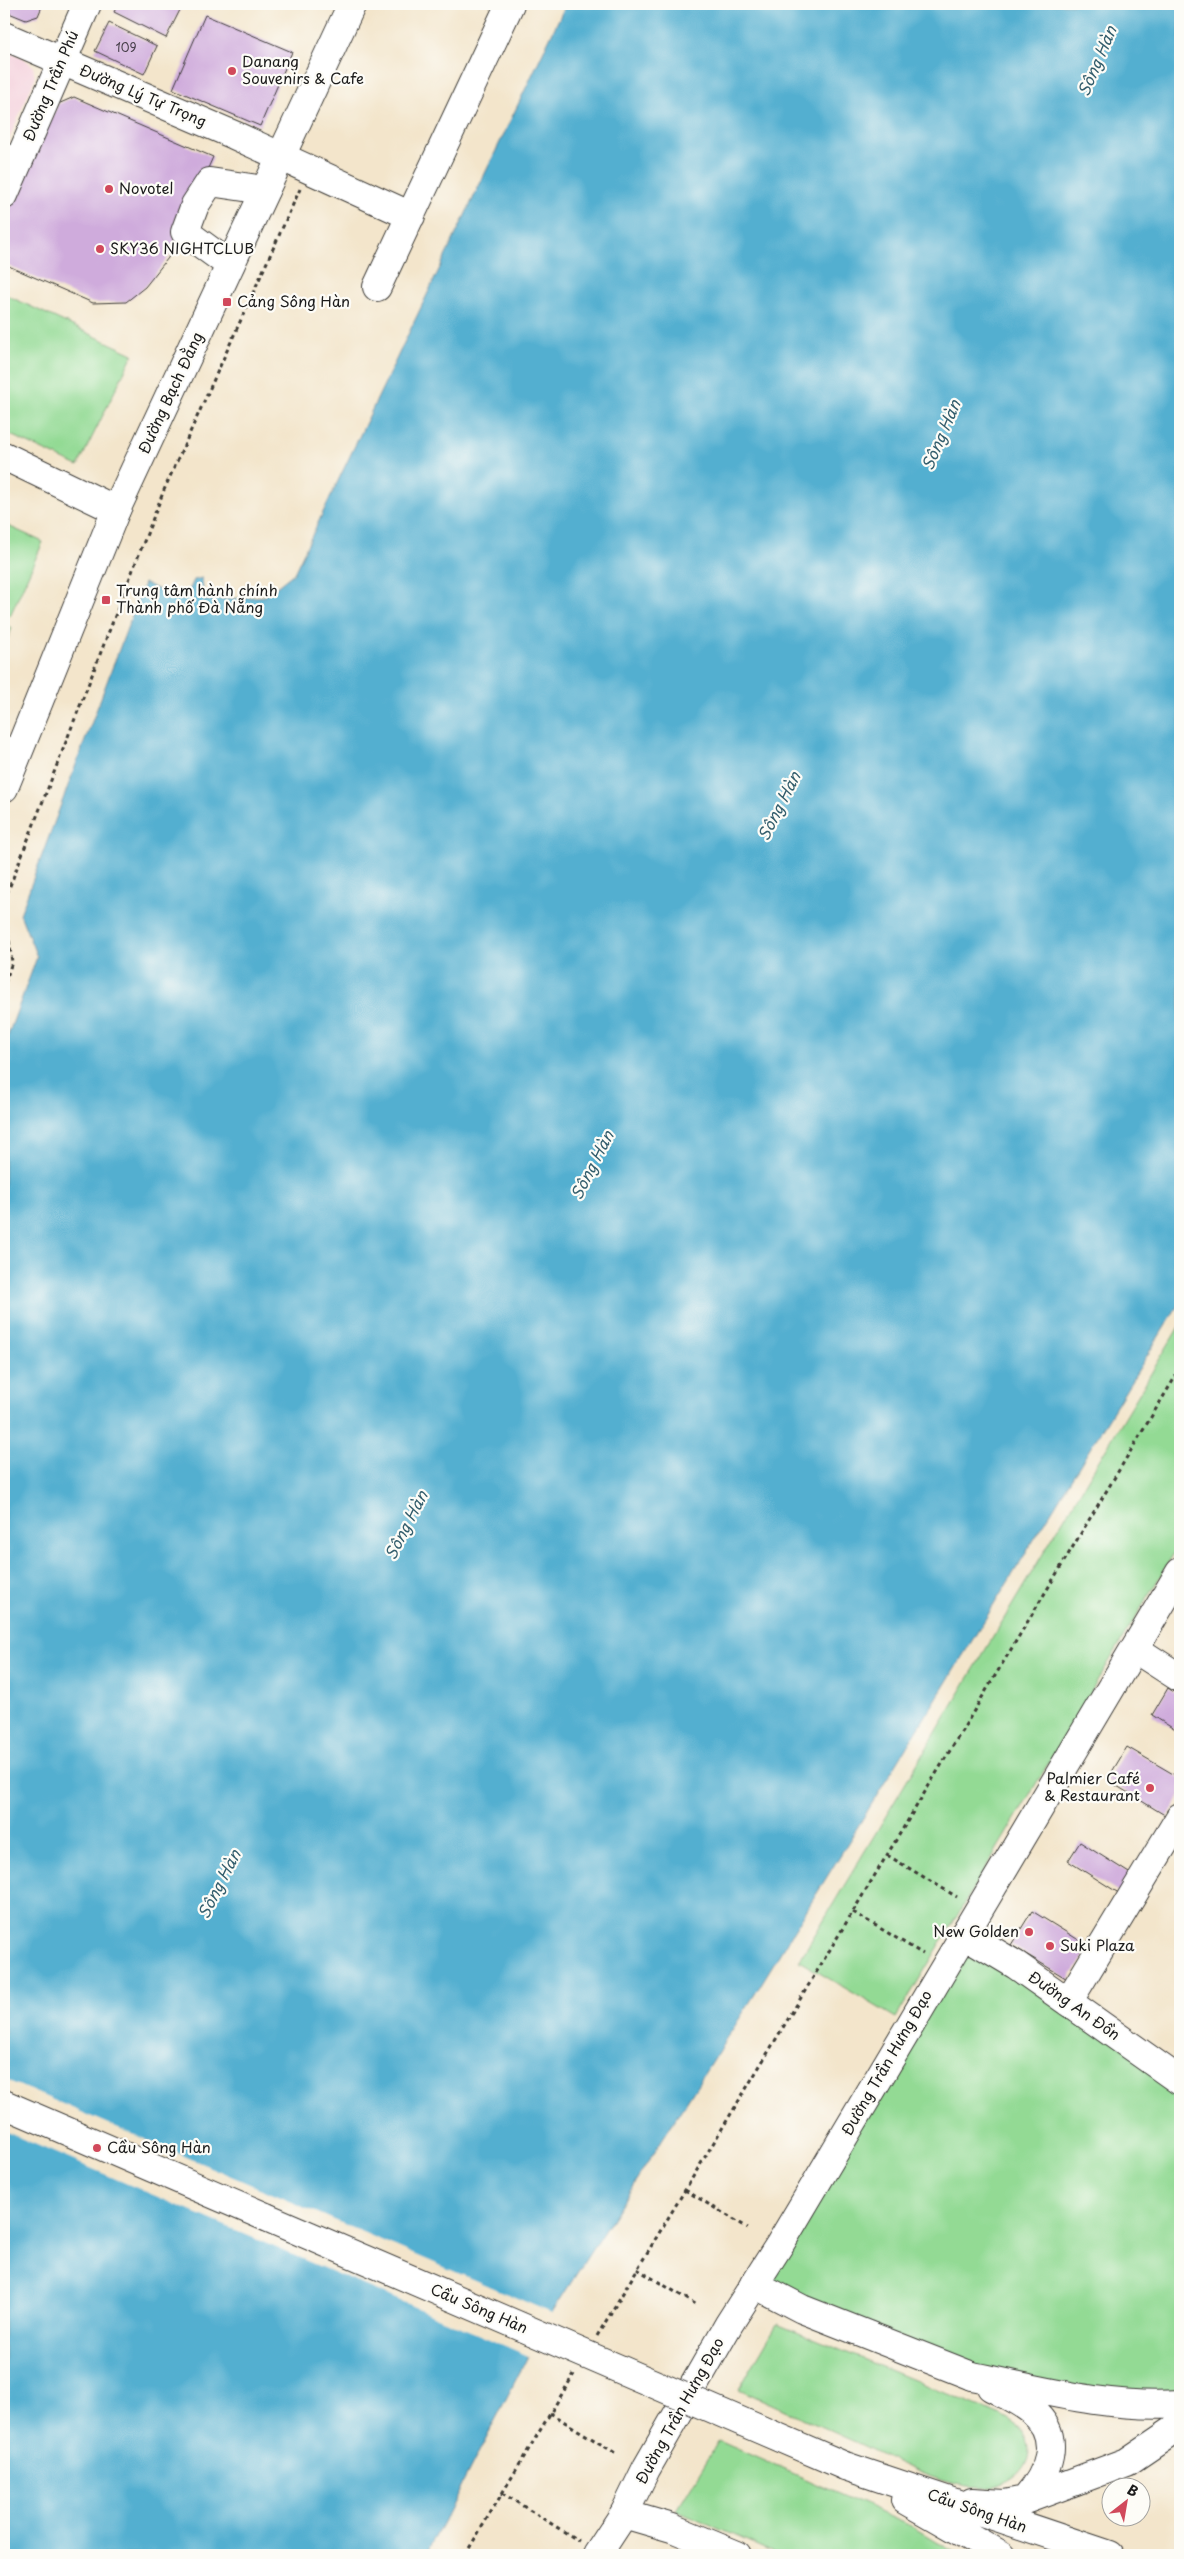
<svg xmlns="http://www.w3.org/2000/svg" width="1184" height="2559" font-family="'Playpen Sans',sans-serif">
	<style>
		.built { fill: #f4cfdc }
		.green { fill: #93da94; stroke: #587b58 }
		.water { fill: #52afd0; stroke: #376676 }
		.pier { fill: #f3e5cb }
		.building { fill: #cfabdc }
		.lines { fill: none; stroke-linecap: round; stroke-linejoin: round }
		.minor-casing { stroke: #3c3a36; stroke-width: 30 }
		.major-casing { stroke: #3c3a36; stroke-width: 30 }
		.path { stroke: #3c3a36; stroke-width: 3; stroke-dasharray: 4 4; stroke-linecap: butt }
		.minor { stroke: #fff; stroke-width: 28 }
		.major { stroke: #fff; stroke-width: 28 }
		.major-bridge-casing { stroke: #3c3a36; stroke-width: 30; stroke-linecap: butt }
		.major-bridge { stroke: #fff; stroke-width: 28 }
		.poi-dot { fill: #d1495b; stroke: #fdfcf7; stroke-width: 2 }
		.labels { text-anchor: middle; stroke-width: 4.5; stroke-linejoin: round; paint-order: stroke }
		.number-label { font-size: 12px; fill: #49404c }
		.poi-label { font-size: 15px; fill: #1c1c1c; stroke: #fdfcf7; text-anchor: start }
		.street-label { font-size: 15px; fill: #1c1c1c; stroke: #fdfcf7 }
		.water-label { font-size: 16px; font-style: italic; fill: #345e6d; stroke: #fdfcf7 }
	</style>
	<rect width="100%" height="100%" fill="#fdfcf7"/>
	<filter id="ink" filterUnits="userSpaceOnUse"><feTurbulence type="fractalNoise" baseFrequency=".02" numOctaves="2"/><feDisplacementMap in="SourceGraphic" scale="10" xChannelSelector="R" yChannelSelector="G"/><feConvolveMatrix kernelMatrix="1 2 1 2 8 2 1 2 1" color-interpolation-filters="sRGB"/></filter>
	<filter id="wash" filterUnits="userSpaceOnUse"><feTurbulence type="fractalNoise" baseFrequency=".0096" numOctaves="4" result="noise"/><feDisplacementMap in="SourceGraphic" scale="20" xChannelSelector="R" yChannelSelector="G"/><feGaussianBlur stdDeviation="1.12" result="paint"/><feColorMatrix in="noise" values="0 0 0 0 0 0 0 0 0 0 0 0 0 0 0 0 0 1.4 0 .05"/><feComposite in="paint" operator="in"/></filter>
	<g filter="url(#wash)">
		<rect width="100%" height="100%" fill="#f3e5cb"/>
		<path class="built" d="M4 49 22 57 33 66 35 78 4 151Z"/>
		<path class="green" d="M4 294 133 354 78 466 4 432Z
			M4 524 43 542 10 616 4 613Z
			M4 624 12 628 4 647Z
			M1180 1325V1543L896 2018 799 1961Z
			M964 1934 1180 2082V2404L972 2376 754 2284Z
			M777 2324 1001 2416C1010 2421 1023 2428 1027 2438 1037 2467 1007 2488 981 2487 939 2486 901 2464 864 2446 822 2427 780 2408 739 2389Z
			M719 2441 911 2526 959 2555H779L677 2510Z"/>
		<path class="water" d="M566 4H1180V1302L755 1994 544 2325 426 2555H4V1046L37 957 20 914 144 583 184 601 194 580 202 578 204 601 265 596 294 573Z"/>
		<path class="pier" d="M4 2079 554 2314 531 2357 4 2131Z"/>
		<g id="blocks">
			<path class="building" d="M4 4H43L38 16 26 20 4 11Z
				M118 4H183L166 38 114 12Z
				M205 15 292 52 260 126 173 89Z
				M109 23 157 46 144 74 95 51Z
				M74 97 213 157 168 258 145 287 126 302 93 303 4 264V221L58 104Z
				M1168 1688 1180 1696V1733L1152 1715Z
				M1127 1747 1180 1778V1796L1168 1817 1107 1780Z
				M1080 1842 1137 1878 1125 1897 1068 1861Z
				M1032 1911 1090 1947 1069 1980 1011 1945Z"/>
		</g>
	</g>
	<g filter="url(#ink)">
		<use href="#blocks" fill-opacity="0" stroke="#3c3a36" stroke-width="1"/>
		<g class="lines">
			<defs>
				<path id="minor" d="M4 36 234 135 411 216
					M230 265 185 232 195 205 210 182 265 190
					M377 287 510 4
					M4 456 116 510
					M1135 1649 1180 1678
					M964 1934 1016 1965 1180 2081
					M1068 2002 1180 1817
					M754 2284 802 2309 972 2376
					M624 2514 672 2528 737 2555"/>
				<path id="major" d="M4 195 87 4
					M4 788 116 510 352 4
					M4 2104 266 2217
					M972 2376C1041 2390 1110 2409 1180 2404
					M991 2387C1004 2394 1020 2401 1032 2411 1064 2438 1048 2474 1025 2500
					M845 2466 1110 2555
					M905 2500 1001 2555
					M972 2502 1005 2504 1025 2500 1127 2462 1180 2426
					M597 2555 624 2514 646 2469 729 2324 780 2244 1180 1572"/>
			</defs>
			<use href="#minor" class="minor-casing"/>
			<use href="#major" class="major-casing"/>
			<path class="path" d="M4 901 164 490 300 189
				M4 901 12 962 4 986
				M887 1855 957 1897
				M853 1912 923 1954
				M685 2190 748 2228
				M637 2269 697 2305
				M597 2336 1180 1369
				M550 2413 617 2454
				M502 2493 579 2541
				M465 2555 574 2374"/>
			<use href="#minor" class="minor"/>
			<use href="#major" class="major"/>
			<defs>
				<path id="major-bridge" d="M266 2217 845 2466"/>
			</defs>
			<use href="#major-bridge" class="major-bridge-casing"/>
			<use href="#major-bridge" class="major-bridge"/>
		</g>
	</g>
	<g class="poi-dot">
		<circle cx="232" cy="71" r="5"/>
		<circle cx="109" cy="189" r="5"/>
		<circle cx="100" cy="249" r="5"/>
		<rect x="222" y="297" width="10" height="10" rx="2.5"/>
		<rect x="101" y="595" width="10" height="10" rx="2.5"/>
		<circle cx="1150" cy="1788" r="5"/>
		<circle cx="1029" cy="1932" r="5"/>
		<circle cx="1050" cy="1946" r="5"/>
		<circle cx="97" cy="2148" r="5"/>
	</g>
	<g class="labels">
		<g class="number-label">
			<text x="126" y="52">109</text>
		</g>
		<g class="poi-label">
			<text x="242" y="67">Danang<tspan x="242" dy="17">Souvenirs &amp; Cafe</tspan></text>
			<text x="119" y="194">Novotel</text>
			<text x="110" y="254">SKY36 NIGHTCLUB</text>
			<text x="237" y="307">Cảng Sông Hàn</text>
			<text x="116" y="596">Trung tâm hành chính<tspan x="116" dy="17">Thành phố Đà Nẵng</tspan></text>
			<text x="1140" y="1784" text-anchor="end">Palmier Café<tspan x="1140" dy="17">&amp; Restaurant</tspan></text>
			<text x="1019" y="1937" text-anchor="end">New Golden</text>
			<text x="1060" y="1951">Suki Plaza</text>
			<text x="107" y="2153">Cầu Sông Hàn</text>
		</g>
		<g class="street-label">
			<text transform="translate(51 86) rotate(-67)" y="5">Đường Trần Phú</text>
			<text transform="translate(143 96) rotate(23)" y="5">Đường Lý Tự Trọng</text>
			<text transform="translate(171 393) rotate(-65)" y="5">Đường Bạch Đằng</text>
			<text transform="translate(1074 2006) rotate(35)" y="5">Đường An Đồn</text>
			<text transform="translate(887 2063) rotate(-60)" y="5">Đường Trần Hưng Đạo</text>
			<text transform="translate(479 2309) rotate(23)" y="5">Cầu Sông Hàn</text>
			<text transform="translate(680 2411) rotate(-61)" y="5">Đường Trần Hưng Đạo</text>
			<text transform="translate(977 2511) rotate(19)" y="5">Cầu Sông Hàn</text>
		</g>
		<g class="water-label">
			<text transform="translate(1097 61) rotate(-67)" y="6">Sông Hàn</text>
			<text transform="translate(941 435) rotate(-67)" y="6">Sông Hàn</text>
			<text transform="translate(779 806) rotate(-63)" y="6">Sông Hàn</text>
			<text transform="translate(592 1165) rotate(-63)" y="6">Sông Hàn</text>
			<text transform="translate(406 1525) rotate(-63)" y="6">Sông Hàn</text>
			<text transform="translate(219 1884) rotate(-63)" y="6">Sông Hàn</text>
		</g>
	</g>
	<rect width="1184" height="2559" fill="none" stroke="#fdfcf7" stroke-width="20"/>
	<g transform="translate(1126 2502) rotate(31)"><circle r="24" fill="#fdfcf7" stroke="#a3a29f"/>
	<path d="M0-4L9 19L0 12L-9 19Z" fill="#d1495b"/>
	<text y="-8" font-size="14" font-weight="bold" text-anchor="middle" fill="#1c1c1c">B</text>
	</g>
</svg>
